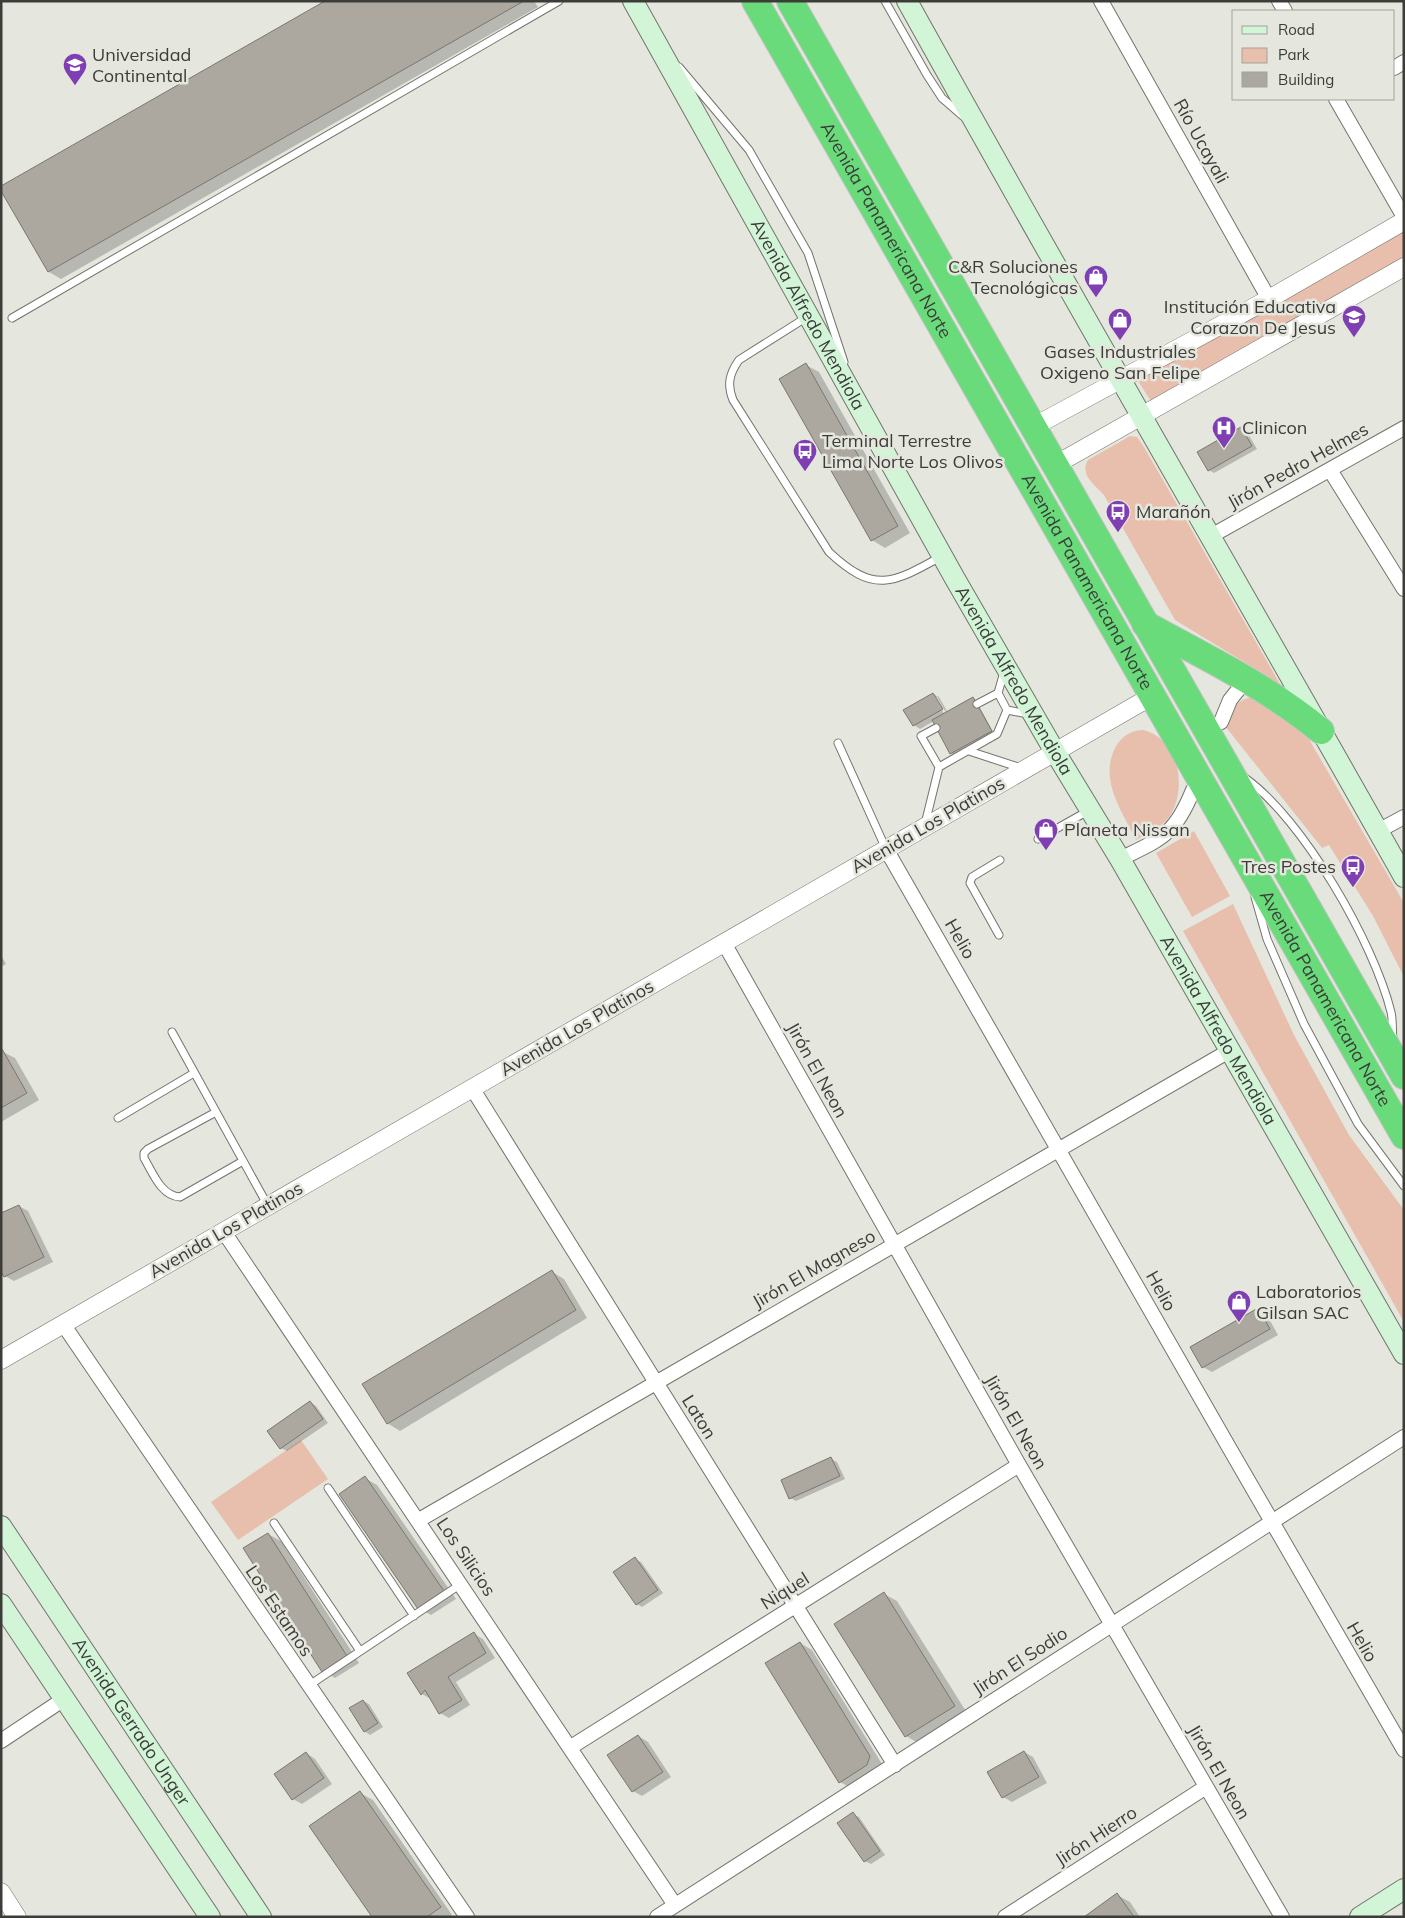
<svg xmlns="http://www.w3.org/2000/svg" width="1405" height="1918" font-family="Mulish,sans-serif">
	<style>
		.green { fill: #e8bfac }
		.shadow { fill: #0003; fill-rule: evenodd }
		.building { fill: #aca8a0; stroke: #7b766f }
		.lines { fill: none; stroke-linecap: round; stroke-linejoin: round }
		.service-casing { stroke: #73746c; stroke-width: 9 }
		.minor-casing { stroke: #73746c; stroke-width: 16 }
		.tertiary-casing { stroke: #73746c; stroke-width: 19 }
		.secondary-casing { stroke: #73746c; stroke-width: 22 }
		.motorway-casing { stroke: #c4c4c4; stroke-width: 28 }
		.service { stroke: #fff; stroke-width: 7 }
		.minor { stroke: #fff; stroke-width: 14 }
		.tertiary { stroke: #fff; stroke-width: 18 }
		.secondary { stroke: #d2f4d7; stroke-width: 20 }
		.motorway { stroke: #69db7b; stroke-width: 26 }
		.labels { text-anchor: middle; stroke-width: 5; stroke-linejoin: round; paint-order: stroke }
		.poi-label { font-size: 18px; fill: #3c3c39; stroke: #e5e7de; text-anchor: start }
		.street-label { font-size: 18px; fill: #3c3c39; stroke: #e5e7de }
	</style>
	<rect width="100%" height="100%" fill="#e5e7de"/>
	<path class="green" d="M1404 231V259L1152 403 1138 381Z
		M1130 436 1137 437 1144 447 1280 684 1175 620 1104 495C1095 485 1079 475 1088 460Z
		M1255 697 1306 734 1404 903V977L1373 916 1329 845 1322 848 1225 726C1232 710 1236 698 1255 697Z
		M1143 730C1181 739 1189 794 1166 821 1158 829 1146 834 1136 840 1122 811 1099 781 1115 748 1122 736 1129 731 1143 730Z
		M1194 831 1230 896 1192 917 1156 853Z
		M1233 904 1294 1035 1349 1135 1404 1210V1322L1183 931Z
		M301 1440 328 1479 238 1540 211 1502Z"/>
	<path class="shadow" d="M328 1H534L538 7 61 279 49 272Z
		M806 365 819 372 910 533 885 548 872 540 781 379Z
		M1241 428 1247 432 1257 449 1214 473 1209 470Z
		M933 694 939 697 948 713 973 699 976 700 993 732 953 754 951 753 934 721 920 729 914 725 905 711ZM934 697H937L947 714 945 715Z
		M1 955 6 964 1 967Z
		M1 1051 15 1058 39 1100 1 1122Z
		M19 1206 28 1211 53 1262 14 1281 5 1276Z
		M552 1272 564 1279 587 1318 400 1431 387 1423Z
		M1258 1309 1267 1315 1278 1335 1212 1372 1203 1367Z
		M310 1402 316 1406 328 1423 287 1451 281 1448Z
		M831 1459 837 1462 845 1479 796 1501 790 1498Z
		M365 1478 377 1485 456 1599 431 1615 419 1608Z
		M268 1534 281 1541 359 1663 335 1678 323 1671Z
		M635 1559 641 1562 663 1593 642 1607 637 1604Z
		M884 1594 897 1601 967 1713 918 1743 906 1736Z
		M474 1634 483 1639 495 1658 456 1682 470 1705 449 1718 440 1713 431 1699 422 1694Z
		M800 1643 812 1650 882 1764 879 1772 852 1789 840 1782Z
		M363 1701 369 1704 383 1727 370 1735 364 1731Z
		M638 1736 648 1742 671 1777 642 1796 633 1791Z
		M1024 1752 1033 1757 1047 1783 1012 1802 1003 1797Z
		M306 1753 315 1759 332 1784 302 1804 293 1799Z
		M360 1793 373 1800 452 1915 449 1917H373Z
		M853 1814 859 1817 885 1855 871 1864 865 1861Z
		M1117 1895 1130 1902 1140 1917H1086Z"/>
	<path class="building" d="M325 1H524L48 272 1 191V186Z
		M806 363 898 526 871 541 779 379Z
		M1241 427 1252 446 1208 471 1197 452Z
		M933 693 943 709 913 726 903 710Z
		M973 697 992 731 950 754 932 720Z
		M2 1049 27 1093 1 1108V1050Z
		M19 1205 44 1257 4 1277 1 1272V1213Z
		M552 1270 576 1310 387 1424 362 1384Z
		M1258 1308 1270 1329 1202 1368 1190 1347Z
		M310 1401 323 1419 280 1449 267 1431Z
		M831 1457 840 1476 789 1499 781 1480Z
		M365 1476 444 1591 418 1609 339 1494Z
		M268 1533 347 1656 322 1672 243 1548Z
		M635 1557 658 1590 636 1605 613 1572Z
		M884 1592 955 1706 905 1737 834 1624Z
		M474 1632 486 1653 448 1677 462 1700 439 1714 425 1690 421 1695 407 1673Z
		M800 1642 870 1756 867 1765 839 1783 765 1663Z
		M363 1700 378 1723 364 1732 349 1708Z
		M638 1735 663 1772 632 1792 607 1755Z
		M1024 1751 1039 1777 1002 1798 987 1772Z
		M306 1752 324 1778 292 1800 274 1774Z
		M360 1791 441 1907 427 1917H372L309 1826Z
		M853 1812 880 1851 864 1862 837 1823Z
		M1117 1893 1134 1917H1084Z"/>
	<g class="lines">
		<defs>
			<path id="service" d="M885 1 927 75 942 98 964 117
				M679 67 749 150 808 253 844 362
				M807 317 739 360C729 374 727 385 733 400L829 552C874 594 892 584 942 556
				M12 318 559 1
				M1004 672 998 693 1007 710 1028 714
				M977 704 998 693
				M838 743 886 849
				M969 751 1021 768
				M939 767 997 734 1007 710
				M1245 778C1303 819 1374 943 1391 1012 1393 1020 1392 1030 1393 1039
				M925 824 939 767 921 736 936 728
				M1038 839 1088 811
				M1255 897 1267 939 1304 1024 1358 1124 1404 1186
				M999 935 970 883 972 877 1000 860
				M172 1032 268 1206
				M216 1112 148 1149 144 1153V1158C153 1173 161 1196 180 1197L243 1161
				M118 1118 194 1073
				M328 1488 414 1616
				M274 1523 360 1651
				M308 1686 461 1584"/>
			<path id="minor" d="M1101 1 1269 299
				M1279 1 1285 11
				M1394 68 1404 62
				M1336 99 1404 217
				M1330 470 1404 589
				M1211 536 1404 428
				M1221 722 1230 700 1246 680
				M1378 831 1404 817
				M886 849C1060 1149 1229 1451 1404 1750
				M1120 859C1161 839 1175 835 1193 790
				M724 943 1019 1465 1282 1917
				M472 1088 895 1765
				M224 1232 675 1905
				M63 1324 467 1917
				M419 1520 1229 1051
				M1 1741 64 1699
				M571 1747 1019 1465
				M657 1917 1404 1437
				M1005 1917 1206 1787"/>
			<path id="tertiary" d="M1033 427 1269 299 1404 221
				M1055 465 1404 267
				M1 1360 1152 696
				M1 1892 17 1917"/>
			<g id="secondary">
				<path id="s1" d="M633 1 954 577 1055 752 1120 859 1404 1354"/>
				<path d="M907 1C1070 295 1239 584 1404 877"/>
				<path id="s2" d="M1 1526 261 1917"/>
				<path d="M1 1604 210 1917"/>
				<path d="M1360 1917 1404 1889"/>
			</g>
			<g id="motorway">
				<path id="s3" d="M755 1 1404 1136"/>
				<path d="M790 1 1404 1076"/>
				<path d="M1145 624C1205 657 1268 687 1321 731"/>
			</g>
		</defs>
		<use href="#service" class="service-casing"/>
		<use href="#minor" class="minor-casing"/>
		<use href="#tertiary" class="tertiary-casing"/>
		<use href="#secondary" class="secondary-casing"/>
		<use href="#motorway" class="motorway-casing"/>
		<use href="#service" class="service"/>
		<use href="#minor" class="minor"/>
		<use href="#tertiary" class="tertiary"/>
		<use href="#secondary" class="secondary"/>
		<use href="#motorway" class="motorway"/>
	</g>
	<defs>
		<symbol id="university-pin" viewBox="-11 -11 22 30"><path d="M0 17L-7.5 6A9.5 9.5 0 1 1 7.5 6Z" fill="#7f3fb3" stroke="#e5e7de"/><path d="M0-5L7-2L0 1L-7-2ZM-4 1L0 2.5L4 1V4Q0 6-4 4Z" fill="#fff"/></symbol>
		<symbol id="shop-pin" viewBox="-11 -11 22 30"><path d="M0 17L-7.5 6A9.5 9.5 0 1 1 7.5 6Z" fill="#7f3fb3" stroke="#e5e7de"/><path d="M-5-2.5h2.3a2.7 3.5 0 0 1 5.4 0H5L5.5 6h-11ZM-1.5-2.5h3a1.5 2.3 0 0 0-3 0Z" fill="#fff"/></symbol>
		<symbol id="school-pin" viewBox="-11 -11 22 30"><path d="M0 17L-7.5 6A9.5 9.5 0 1 1 7.5 6Z" fill="#7f3fb3" stroke="#e5e7de"/><path d="M0-5L7-2L0 1L-7-2ZM-4 1L0 2.5L4 1V4Q0 6-4 4Z" fill="#fff"/></symbol>
		<symbol id="hospital-pin" viewBox="-11 -11 22 30"><path d="M0 17L-7.5 6A9.5 9.5 0 1 1 7.5 6Z" fill="#7f3fb3" stroke="#e5e7de"/><path d="M-5-5h3v3.5h4V-5h3V5h-3V1.5h-4V5h-3Z" fill="#fff"/></symbol>
		<symbol id="bus-pin" viewBox="-11 -11 22 30"><path d="M0 17L-7.5 6A9.5 9.5 0 1 1 7.5 6Z" fill="#7f3fb3" stroke="#e5e7de"/><path d="M-5-6H5V4H4V6H2V4H-2V6H-4V4H-5ZM-3.5-4V0h7V-4ZM-3.5 1.2v1.5H-2V1.2ZM2 1.2v1.5H3.5V1.2Z" fill="#fff"/></symbol>
	</defs>
	<g fill-rule="evenodd">
		<use href="#university-pin" x="61" y="51" width="28" height="38"/>
		<use href="#shop-pin" x="1082" y="263" width="28" height="38"/>
		<use href="#school-pin" x="1340" y="303" width="28" height="38"/>
		<use href="#shop-pin" x="1106" y="306" width="28" height="38"/>
		<use href="#hospital-pin" x="1210" y="414" width="28" height="38"/>
		<use href="#bus-pin" x="791" y="437" width="28" height="38"/>
		<use href="#bus-pin" x="1104" y="498" width="28" height="38"/>
		<use href="#shop-pin" x="1032" y="816" width="28" height="38"/>
		<use href="#bus-pin" x="1339" y="853" width="28" height="38"/>
		<use href="#shop-pin" x="1225" y="1288" width="28" height="38"/>
	</g>
	<g class="labels">
		<g class="poi-label">
			<text x="92" y="61">Universidad<tspan x="92" dy="21">Continental</tspan></text>
			<text x="1078" y="273" text-anchor="end">C&amp;R Soluciones<tspan x="1078" dy="21">Tecnológicas</tspan></text>
			<text x="1336" y="313" text-anchor="end">Institución Educativa<tspan x="1336" dy="21">Corazon De Jesus</tspan></text>
			<text x="1120" y="358" text-anchor="middle">Gases Industriales<tspan x="1120" dy="21">Oxigeno San Felipe</tspan></text>
			<text x="1242" y="434">Clinicon</text>
			<text x="822" y="447">Terminal Terrestre<tspan x="822" dy="21">Lima Norte Los Olivos</tspan></text>
			<text x="1136" y="518">Marañón</text>
			<text x="1064" y="836">Planeta Nissan</text>
			<text x="1336" y="873" text-anchor="end">Tres Postes</text>
			<text x="1256" y="1298">Laboratorios<tspan x="1256" dy="21">Gilsan SAC</tspan></text>
		</g>
		<g class="street-label">
			<text transform="translate(1201 141) rotate(61)" y="6">Río Ucayali</text>
			<text dy="6" stroke="none"><textPath href="#s3" startOffset="264">Avenida Panamericana Norte</textPath></text>
			<text dy="6" stroke="none"><textPath href="#s1" startOffset="359">Avenida Alfredo Mendiola</textPath></text>
			<text transform="translate(1298 466) rotate(-29)" y="6">Jirón Pedro Helmes</text>
			<text dy="6" stroke="none"><textPath href="#s3" startOffset="669">Avenida Panamericana Norte</textPath></text>
			<text dy="6" stroke="none"><textPath href="#s1" startOffset="779">Avenida Alfredo Mendiola</textPath></text>
			<text transform="translate(928 825) rotate(-30)" y="6">Avenida Los Platinos</text>
			<text transform="translate(960 939) rotate(60)" y="6">Helio</text>
			<text dy="6" stroke="none"><textPath href="#s3" startOffset="1149">Avenida Panamericana Norte</textPath></text>
			<text transform="translate(577 1028) rotate(-30)" y="6">Avenida Los Platinos</text>
			<text dy="6" stroke="none"><textPath href="#s1" startOffset="1184">Avenida Alfredo Mendiola</textPath></text>
			<text transform="translate(817 1070) rotate(61)" y="6">Jirón El Neon</text>
			<text transform="translate(226 1230) rotate(-30)" y="6">Avenida Los Platinos</text>
			<text transform="translate(814 1269) rotate(-30)" y="6">Jirón El Magneso</text>
			<text transform="translate(1161 1291) rotate(61)" y="6">Helio</text>
			<text transform="translate(699 1417) rotate(58)" y="6">Laton</text>
			<text transform="translate(1016 1422) rotate(60)" y="6">Jirón El Neon</text>
			<text transform="translate(466 1557) rotate(56)" y="6">Los Silicios</text>
			<text transform="translate(785 1591) rotate(-32)" y="6">Niquel</text>
			<text transform="translate(279 1611) rotate(56)" y="6">Los Estamos</text>
			<text transform="translate(1362 1642) rotate(60)" y="6">Helio</text>
			<text transform="translate(1020 1661) rotate(-33)" y="6">Jirón El Sodio</text>
			<text dy="6" stroke="none"><textPath href="#s2" startOffset="235">Avenida Gerrado Unger</textPath></text>
			<text transform="translate(1219 1772) rotate(60)" y="6">Jirón El Neon</text>
			<text transform="translate(1096 1836) rotate(-33)" y="6">Jirón Hierro</text>
		</g>
	</g>
	<rect width="1405" height="1918" fill="none" stroke="#3c3c39" stroke-width="5"/>
	<rect x="1232" y="10" width="162" height="90" fill="#e5e7de" stroke="#a1a39c"/>
	<rect x="1242" y="26" width="25" height="8" fill="#d2f4d7" stroke="#a1a39c"/>
	<text x="1278" y="35" font-size="15" fill="#3c3c39">Road</text>
	<rect x="1242" y="48" width="25" height="15" fill="#e8bfac" stroke="#a1a39c"/>
	<text x="1278" y="60" font-size="15" fill="#3c3c39">Park</text>
	<rect x="1242" y="72" width="25" height="15" fill="#aca8a0" stroke="#a1a39c"/>
	<text x="1278" y="85" font-size="15" fill="#3c3c39">Building</text>
</svg>
